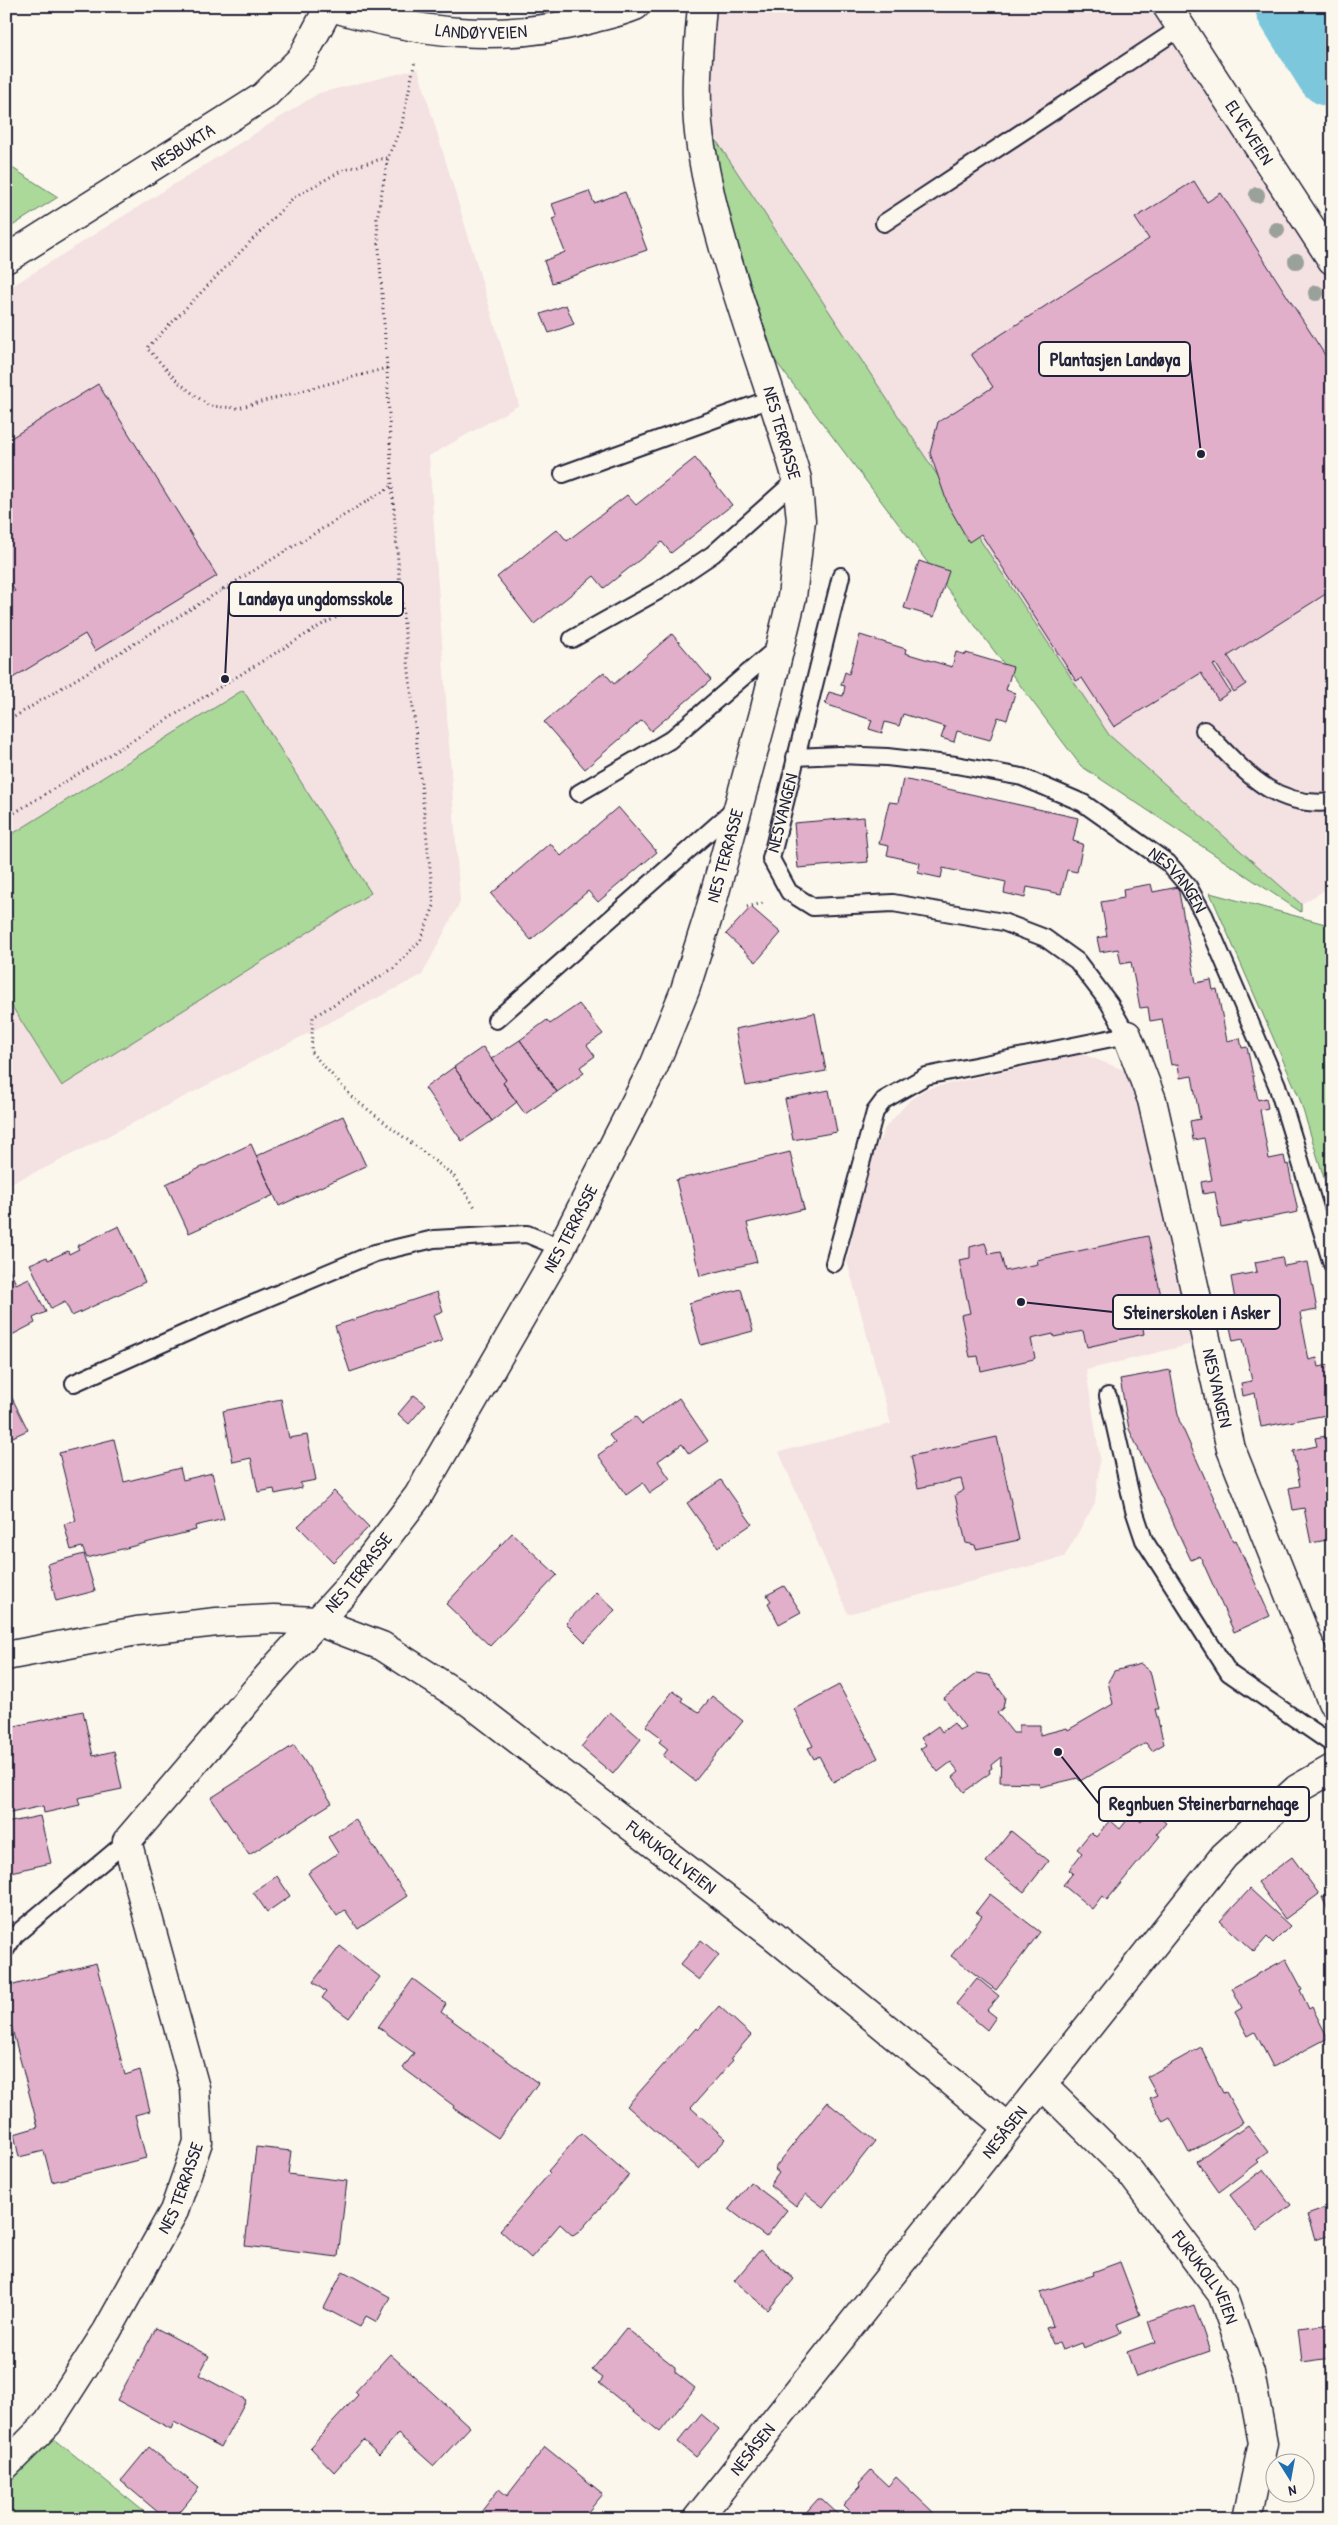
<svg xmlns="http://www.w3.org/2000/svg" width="1338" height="2525" font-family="'Patrick Hand',sans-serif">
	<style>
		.built { fill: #f4e1e2 }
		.green { fill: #aad999; stroke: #667e6a }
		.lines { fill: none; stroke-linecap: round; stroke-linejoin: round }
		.river { stroke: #7cc7dc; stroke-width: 74 }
		.building { fill: #e2afcb; stroke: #22223b }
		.service-casing { stroke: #22223b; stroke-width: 20 }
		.minor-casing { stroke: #22223b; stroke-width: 31 }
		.path { stroke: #22223b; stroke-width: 3; stroke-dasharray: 1 4; stroke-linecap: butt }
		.service { stroke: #fbf7ec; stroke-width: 16 }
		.minor { stroke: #fbf7ec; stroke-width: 28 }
		.tree { fill: #9aa09a }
		.labels { text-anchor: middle; stroke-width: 5; stroke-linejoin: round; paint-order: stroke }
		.street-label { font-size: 18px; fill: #22223b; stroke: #fbf7ec }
		.leader { fill: none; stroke: #22223b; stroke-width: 2 }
		.callout-dot { fill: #22223b; stroke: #fbf7ec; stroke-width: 2 }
		.callout { fill: #fbf7ec; stroke: #22223b; stroke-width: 2 }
		.callout-label { font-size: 19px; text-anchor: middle; font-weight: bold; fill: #22223b }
	</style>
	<rect width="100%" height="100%" fill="#fbf7ec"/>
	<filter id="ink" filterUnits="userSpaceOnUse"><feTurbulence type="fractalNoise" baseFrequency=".02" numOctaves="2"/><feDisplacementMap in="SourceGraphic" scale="10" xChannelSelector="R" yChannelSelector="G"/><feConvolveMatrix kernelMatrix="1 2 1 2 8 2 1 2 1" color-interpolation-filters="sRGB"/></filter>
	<g filter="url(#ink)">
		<path class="built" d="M713 6H1161L1332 271V886L1301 904 1109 735 708 128Z
			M418 69 519 405 429 456 460 902 422 975 45 1168 6 1185V290L319 93Z
			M1082 1054 1124 1070 1144 1101 1192 1344 1086 1370 1100 1458 1095 1503 1064 1557 848 1614 779 1452 891 1424 847 1261 866 1172 885 1128 910 1100 926 1089Z"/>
		<path class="green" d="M708 128 1109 735 1301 904V912L1081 766 774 359 719 183Z
			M6 164 58 197 6 230Z
			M243 690 371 893 62 1086 6 997V838Z
			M1210 893 1329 925 1332 931V1204L1299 1097Z
			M6 2437H52L153 2519H6Z"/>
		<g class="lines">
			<path class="river" d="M1292 6 1332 70"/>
		</g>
		<path class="building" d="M1194 181 1207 202 1221 193 1332 366V590L1228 656 1246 684 1234 692 1216 664 1213 665 1230 692 1218 700 1201 673 1114 727 1082 678 1076 681 981 534 969 542 948 505 930 453 938 422 993 387 971 354 1149 239 1135 218Z
			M589 191 594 203 625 192 647 250 552 283 544 261 565 252 552 219 557 217 552 204Z
			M566 305 574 324 549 333 541 314Z
			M98 384 217 576 95 651 85 634 6 682V597L15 591 6 578V441Z
			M695 458 732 505 671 553 662 542 604 588 594 576 534 624 497 577 557 529 567 541 627 495 636 505Z
			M919 561 949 571 934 617 904 608Z
			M672 634 711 680 651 731 642 720 585 769 544 722 604 672 614 684Z
			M860 635 906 649 905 653 952 667 956 652 966 655V653L1013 667 1006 690 1015 693 1007 720 998 717 990 740 957 731 954 742 941 738 945 727 903 714 899 726 885 722 882 733 869 729 872 720 825 704 829 692 843 696 845 686 841 685 845 672 849 674Z
			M903 779 1078 818 1073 841 1083 844 1077 872 1067 870 1061 894 1027 887 1025 898 1004 893 1006 882 943 868 941 878 918 873 920 863 887 855 889 846 879 844 889 802 898 803Z
			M618 807 657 852 598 902 588 891 531 940 491 894 550 843 561 856Z
			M864 817 868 862 798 868 794 823Z
			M1151 884 1153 892 1178 887 1196 983 1211 980 1213 990 1217 989 1227 1041 1240 1038 1242 1048 1247 1047 1258 1100 1266 1098 1268 1108 1260 1110 1269 1159 1284 1156 1286 1165 1288 1164 1298 1212 1221 1227 1215 1192 1203 1194 1201 1182 1212 1180 1204 1138 1193 1140 1190 1121 1200 1119 1192 1076 1180 1078 1178 1064 1171 1065 1162 1019 1150 1021 1148 1007 1140 1008 1131 962 1121 964 1118 949 1100 952 1097 938 1107 936 1101 902 1124 898 1123 889Z
			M751 907 781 933 756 962 726 934Z
			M579 1004 603 1034 587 1045 595 1056 580 1067 584 1073 557 1092 520 1040 547 1020 550 1024Z
			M815 1013 826 1071 746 1086 735 1029Z
			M520 1040 557 1092 525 1114 503 1083 506 1080 491 1059Z
			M483 1047 506 1080 503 1083 517 1102 492 1121 454 1067Z
			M454 1067 492 1121 462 1141 425 1088Z
			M829 1090 837 1132 793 1140 785 1099Z
			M343 1116 366 1166 279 1206 256 1156Z
			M251 1144 274 1195 189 1233 166 1184Z
			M790 1152 804 1209 747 1223 757 1262 700 1276 676 1180Z
			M119 1226 145 1282 72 1316 65 1302 51 1309 30 1264 47 1257 48 1260 68 1251 69 1254 79 1249 77 1246Z
			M1148 1236 1165 1314 1141 1318 1144 1334 1087 1347 1083 1331 1054 1337 1053 1334 1031 1339 1035 1358 1034 1359 981 1371 978 1356 970 1357 961 1315 970 1313 959 1260 970 1258V1247L985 1243 989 1254 1000 1252 1005 1271 1038 1264 1037 1260Z
			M1282 1257 1284 1266 1308 1262 1317 1310 1300 1313 1309 1360 1317 1358 1319 1367 1329 1365 1332 1377V1414L1261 1427 1255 1393 1243 1396 1241 1383 1252 1381 1243 1339 1233 1341 1227 1313 1237 1311 1231 1277 1257 1272 1255 1262Z
			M9 1268 16 1284 29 1278 46 1312 33 1318 35 1323 6 1338V1270Z
			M741 1289 753 1331 701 1345 689 1303Z
			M437 1292 443 1311 433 1315 442 1341 350 1372 335 1326Z
			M1170 1370 1179 1420 1233 1541 1236 1540 1270 1616 1234 1632 1200 1556 1191 1560 1129 1429 1120 1379Z
			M8 1390 28 1430 6 1440V1391Z
			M414 1395 426 1404 409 1424 398 1414Z
			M679 1398 708 1441 689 1454 682 1444 658 1461 670 1479 650 1493 643 1483 626 1495 598 1455 615 1443 609 1435 636 1417 642 1424Z
			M281 1399 289 1438 307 1435 316 1480 300 1483 302 1488 275 1494 274 1489 258 1492 251 1458 233 1462 223 1411Z
			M1332 1435V1539L1311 1543 1304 1508 1293 1510 1289 1488 1300 1486 1293 1451 1317 1446 1315 1438Z
			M997 1437 1019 1540 976 1549 975 1545 966 1543 955 1495 964 1490 961 1479 918 1488 911 1456Z
			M114 1439 124 1482 180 1468 183 1480 212 1473 224 1519 195 1526 196 1530 87 1558 82 1547 71 1550 64 1524 76 1521 59 1453Z
			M721 1480 752 1524 718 1547 687 1503Z
			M334 1491 369 1527 333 1562 298 1526Z
			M512 1533 557 1575 490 1646 446 1604Z
			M84 1554 95 1591 56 1601 47 1564Z
			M784 1586 801 1612 779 1624 768 1603 771 1601 767 1595Z
			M596 1592 615 1610 585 1642 566 1623Z
			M1141 1664 1150 1671 1159 1709H1155L1164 1744 1152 1751 1146 1743 1080 1781 1078 1778 1040 1787 1039 1783 1000 1782 1001 1757 991 1765 992 1768 989 1770 990 1773 964 1792 953 1777 959 1772 951 1762 938 1772 920 1749 926 1745 921 1738 938 1726 942 1732 954 1723 959 1730 965 1727 944 1698 977 1673 989 1675 1005 1697 1003 1708 997 1713 1013 1733H1019V1725H1040V1735L1067 1728 1068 1730 1113 1704 1108 1682 1114 1671Z
			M839 1685 878 1758 833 1782 819 1756 814 1759 808 1748 813 1746 794 1709Z
			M673 1691 683 1698 681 1701 699 1712 712 1696 743 1721 695 1781 663 1756 668 1749 659 1742 662 1738 646 1726Z
			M83 1711 93 1756 114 1751 122 1789 78 1798 80 1805 44 1813 43 1806 6 1814V1776L10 1775 6 1756V1728Z
			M610 1712 641 1739 613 1774 581 1747Z
			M294 1745 332 1803 249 1855 211 1798Z
			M1150 1810 1166 1823 1157 1834 1160 1836 1107 1900 1102 1896 1092 1909 1063 1885 1073 1873 1069 1870 1082 1853 1077 1849 1091 1832 1096 1837 1110 1820 1120 1829 1132 1814 1141 1822Z
			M40 1816 51 1863 6 1873V1823Z
			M355 1819 407 1896 358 1929 345 1910 337 1916 308 1873 338 1853 328 1837Z
			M1011 1831 1048 1861 1024 1892 986 1862Z
			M1292 1857 1319 1894 1285 1919 1258 1882Z
			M277 1876 290 1896 267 1912 253 1892Z
			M1250 1889 1290 1926 1273 1943 1267 1937 1254 1952 1220 1921Z
			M1332 1893V1919L1322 1897Z
			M990 1894 1040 1932 996 1990 951 1956 982 1916 976 1912Z
			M701 1940 719 1955 699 1980 680 1965Z
			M340 1946 380 1977 349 2018 322 1998 326 1992 313 1982Z
			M1286 1959 1302 1989 1300 1990 1309 2009 1312 2007 1328 2038 1273 2067 1255 2032 1248 2036 1235 2012 1242 2008 1232 1988Z
			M96 1963 125 2075 140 2070 150 2111 135 2115 146 2158 52 2182 44 2151 19 2157 14 2134 38 2127 6 2006V1987Z
			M977 1978 999 1996 987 2010 996 2017 987 2030 956 2004Z
			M413 1979 446 2004 441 2012 538 2083 498 2138 453 2108 454 2106 403 2068 414 2053 378 2027Z
			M719 2006 751 2035 731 2058 733 2060 691 2108 726 2139 699 2169 627 2106 696 2028 698 2030Z
			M1201 2047 1223 2093 1226 2092 1243 2123 1189 2153 1170 2118 1163 2122 1150 2098 1157 2095 1147 2077Z
			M827 2102 875 2141 823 2207 806 2194 796 2206 770 2185 779 2173 774 2169Z
			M1248 2126 1268 2152 1257 2160 1259 2162 1219 2192 1197 2161 1236 2132 1238 2133Z
			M581 2133 629 2175 579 2232 573 2236 560 2224 531 2258 500 2230 550 2173 548 2171Z
			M256 2147 291 2151 288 2174 347 2181 338 2257 245 2246Z
			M1264 2169 1291 2205 1257 2231 1230 2195Z
			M750 2182 787 2210 766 2237 729 2209Z
			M1332 2206V2237L1331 2234 1315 2239 1307 2215Z
			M760 2250 794 2279 768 2310 734 2281Z
			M1120 2262 1140 2315 1117 2324 1121 2333 1083 2348 1081 2343 1062 2350 1059 2343 1053 2344 1046 2328 1053 2326 1040 2292 1094 2275 1093 2272Z
			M343 2271 390 2297 377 2322 366 2316 360 2327 324 2308Z
			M1194 2305 1210 2351 1136 2377 1127 2352 1155 2342 1148 2321Z
			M1332 2324V2358L1302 2362 1298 2328Z
			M156 2328 209 2356 199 2375 246 2400 221 2447 174 2422 171 2429 117 2400Z
			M626 2328 675 2367V2372L695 2388 660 2432 599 2383 603 2378 592 2370Z
			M390 2354 470 2427 434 2466 398 2434 379 2455 363 2440 334 2472 310 2447 358 2395 355 2392Z
			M701 2414 719 2429 696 2457 678 2442Z
			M149 2447 199 2488 174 2519H166L121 2481Z
			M545 2447 603 2494 582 2519H490L481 2512 499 2489 507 2496Z
			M871 2470 888 2486 896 2477 933 2512 927 2519H857L843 2505 861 2486 859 2483Z
			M818 2499H822L843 2519H800Z
			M314 2510 324 2519H307Z"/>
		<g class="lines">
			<defs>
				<g id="service">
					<path d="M884 223 1180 28"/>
					<path d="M563 474 773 398"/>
					<path d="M572 639 658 591 713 554 797 479"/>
					<path d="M1204 730C1242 768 1272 809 1332 802"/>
					<path id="s1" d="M795 757 839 755 887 757 956 765 1022 777 1083 803 1168 863 1188 886 1204 915 1277 1085 1332 1264"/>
					<path d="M579 793 670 740 779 646"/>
					<path d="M496 1020 736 808"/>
					<path id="s2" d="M834 1263 875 1112 884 1100 926 1076 1127 1035 1109 1003 1077 961 1045 938 1003 922 893 903 813 907 789 892 771 859 841 576"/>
					<path d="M74 1383 217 1319 375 1253 434 1239 527 1234 561 1248"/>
					<path d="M1108 1396 1134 1510 1144 1540 1229 1673 1332 1744"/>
					<path d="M6 1949 15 1935 127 1841"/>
				</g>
				<g id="minor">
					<path id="s3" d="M328 6C417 33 500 44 591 19 606 15 621 12 635 6"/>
					<path id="s4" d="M1167 6 1332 260"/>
					<path id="s5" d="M6 259 264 96 302 58 329 7"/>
					<path id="s6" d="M1127 1035 1152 1100 1231 1449 1332 1702"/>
					<path id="s7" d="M6 1656 137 1631 217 1622 274 1619 316 1621 382 1646 469 1702 775 1937 1007 2127"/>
					<path id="s8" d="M1042 2085 1130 2172 1222 2294 1250 2373 1263 2443 1247 2519"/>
					<path id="s9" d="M6 2465 48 2423 107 2331 174 2211 198 2142 195 2088 127 1841 276 1667 348 1588 418 1496 561 1248 654 1066 685 990 709 914 764 713 792 597 801 520 797 479C766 368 719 261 701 147 693 100 698 53 702 6"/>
					<path id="s10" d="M697 2519 1224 1856 1297 1789 1332 1769"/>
				</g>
			</defs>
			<use href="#service" class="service-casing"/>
			<use href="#minor" class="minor-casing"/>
			<path class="path" d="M387 368 238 408 209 406 178 382 147 348 294 197 341 171 388 157
				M222 589 400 586 434 906 420 941 394 968 313 1017 311 1052 353 1098 453 1175 475 1207
				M6 722 392 486
				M6 818 323 624 400 586 392 486 387 368 377 219 388 157 401 128 415 61
				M747 907 763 903"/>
			<use href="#service" class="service"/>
			<use href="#minor" class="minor"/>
		</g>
		<g class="tree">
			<circle cx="1257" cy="195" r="8"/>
			<circle cx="1277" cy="230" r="8"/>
			<circle cx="1296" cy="261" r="8"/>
			<circle cx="1316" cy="293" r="8"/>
		</g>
	</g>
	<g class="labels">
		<g class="street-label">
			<text dy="6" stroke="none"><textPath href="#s3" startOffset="156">LANDØYVEIEN</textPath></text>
			<text dy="6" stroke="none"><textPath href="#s4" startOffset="151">ELVEVEIEN</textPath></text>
			<text dy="6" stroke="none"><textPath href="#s5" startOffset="209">NESBUKTA</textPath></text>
			<text transform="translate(782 433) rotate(74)" y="6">NES TERRASSE</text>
			<text dy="6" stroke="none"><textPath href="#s2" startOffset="904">NESVANGEN</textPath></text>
			<text dy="6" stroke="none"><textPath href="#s9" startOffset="1854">NES TERRASSE</textPath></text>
			<text dy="6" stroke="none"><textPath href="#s1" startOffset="418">NESVANGEN</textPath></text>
			<text dy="6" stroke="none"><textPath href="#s9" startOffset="1449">NES TERRASSE</textPath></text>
			<text dy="6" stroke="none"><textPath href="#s6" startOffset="365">NESVANGEN</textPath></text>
			<text dy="6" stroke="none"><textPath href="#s9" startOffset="1044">NES TERRASSE</textPath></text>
			<text dy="6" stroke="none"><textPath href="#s7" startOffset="742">FURUKOLLVEIEN</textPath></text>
			<text dy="6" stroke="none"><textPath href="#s10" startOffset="494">NESÅSEN</textPath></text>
			<text dy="6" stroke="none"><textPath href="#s9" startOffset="330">NES TERRASSE</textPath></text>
			<text dy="6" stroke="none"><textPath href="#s8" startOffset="254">FURUKOLLVEIEN</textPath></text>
			<text dy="6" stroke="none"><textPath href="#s10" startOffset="89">NESÅSEN</textPath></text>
		</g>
	</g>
	<path class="leader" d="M1201 454L1190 359M225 679L229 599M1021 1302L1113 1312M1058 1752L1099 1804"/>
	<g class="callout-dot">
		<circle cx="1201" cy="454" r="5"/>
		<circle cx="225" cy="679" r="5"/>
		<circle cx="1021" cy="1302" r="5"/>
		<circle cx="1058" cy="1752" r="5"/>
	</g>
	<g class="callout">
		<rect x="1039" y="342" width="151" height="34" rx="5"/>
		<rect x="229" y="582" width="174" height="34" rx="5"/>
		<rect x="1113" y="1295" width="167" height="34" rx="5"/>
		<rect x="1099" y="1787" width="210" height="34" rx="5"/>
	</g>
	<g class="callout-label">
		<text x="1115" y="366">Plantasjen Landøya</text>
		<text x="316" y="605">Landøya ungdomsskole</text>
		<text x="1197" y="1319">Steinerskolen i Asker</text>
		<text x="1204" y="1810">Regnbuen Steinerbarnehage</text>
	</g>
	<rect width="1338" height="2525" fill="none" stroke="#fbf7ec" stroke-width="25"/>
	<rect x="12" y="12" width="1313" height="2500" fill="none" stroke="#22223b" stroke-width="2" filter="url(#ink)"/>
	<g transform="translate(1290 2478) rotate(169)"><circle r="24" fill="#fbf7ec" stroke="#a4a2a5"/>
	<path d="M0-4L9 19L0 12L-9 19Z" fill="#1f6fb2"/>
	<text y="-8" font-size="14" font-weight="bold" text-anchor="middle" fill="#22223b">N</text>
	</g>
</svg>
